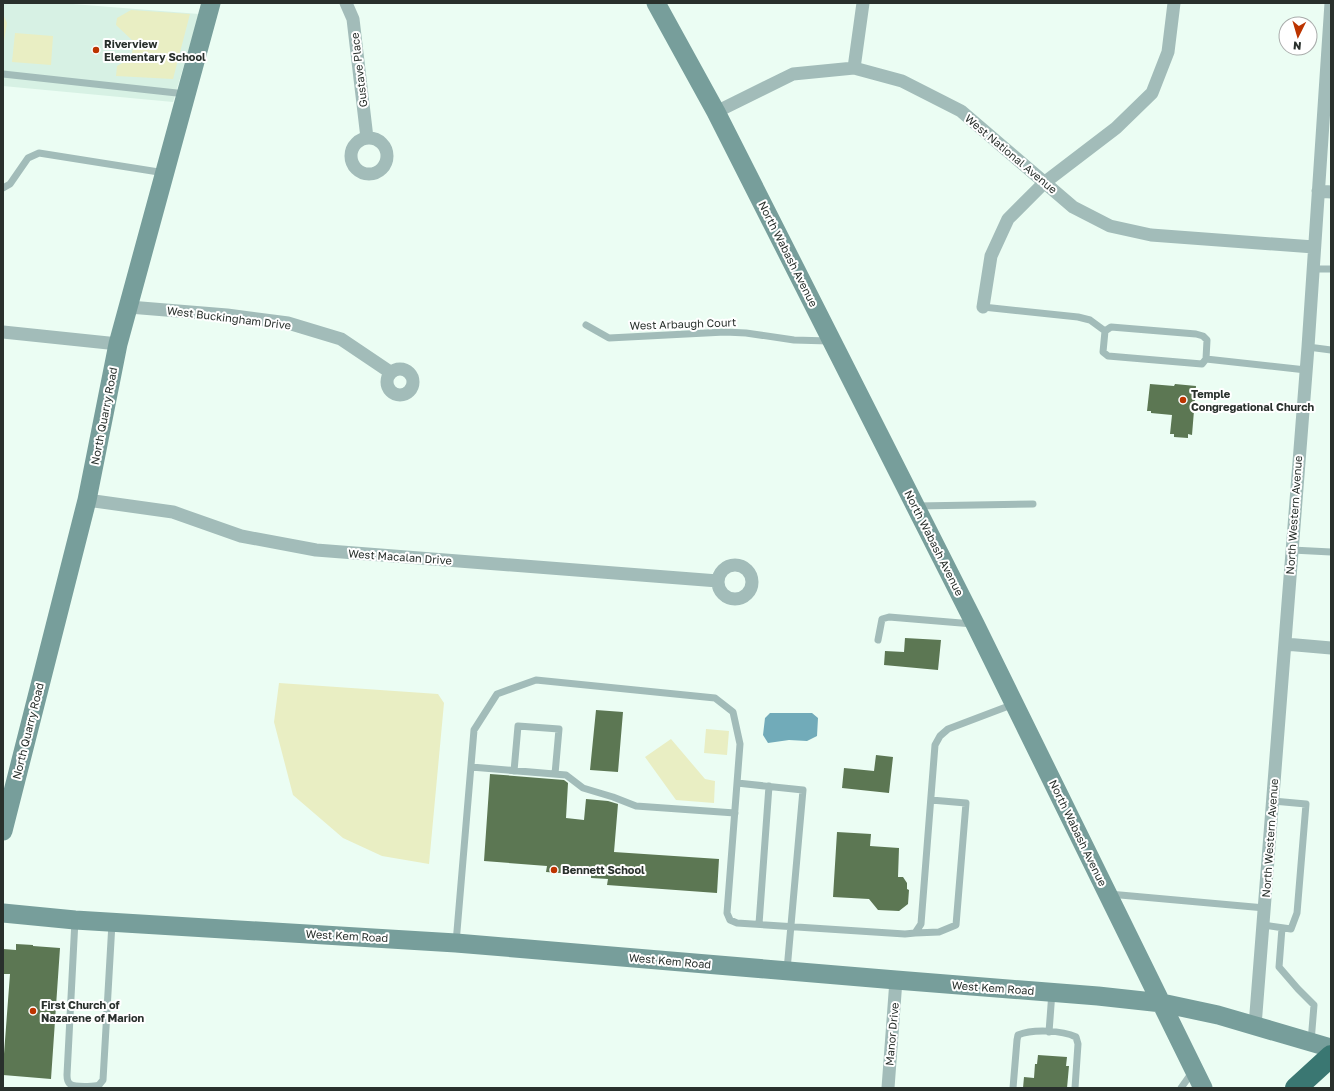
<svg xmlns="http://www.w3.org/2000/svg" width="1334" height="1091" font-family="'Golos Text',sans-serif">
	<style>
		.built { fill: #d7f1e4 }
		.green { fill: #e9eec3 }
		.water { fill: #71abb9 }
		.building { fill: #5c7753 }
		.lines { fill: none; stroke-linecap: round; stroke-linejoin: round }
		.lane { stroke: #a2bcb9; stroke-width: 7 }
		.street { stroke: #a2bcb9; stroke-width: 13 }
		.secondary { stroke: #779e9b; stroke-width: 19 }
		.highway { stroke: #3a7772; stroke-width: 22 }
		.poi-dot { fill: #bc3400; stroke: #fff; stroke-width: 1.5 }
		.labels { text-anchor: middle; stroke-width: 4; stroke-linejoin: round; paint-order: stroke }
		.poi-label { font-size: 11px; font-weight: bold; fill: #29302c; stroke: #fff; text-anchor: start }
		.street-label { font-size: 11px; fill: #29302c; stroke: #fff }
	</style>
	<rect width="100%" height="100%" fill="#ebfdf3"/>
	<path class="built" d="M3 3H60L199 14 173 102 3 86Z"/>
	<path class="green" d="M131 10 190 14 173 79 116 76 117 66 131 58 134 42 116 25 117 18Z
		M3 14 7 23 3 47Z
		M15 33 53 36 51 65 12 62Z
		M279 683 438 694 444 703 429 864 382 856 343 838 293 795 274 722Z
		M706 729 729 731 727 755 704 753Z
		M671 739 705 779 715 781 714 803 676 800 645 757Z"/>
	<path class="water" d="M770 713H812L818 718 817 736 807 741 789 740 768 743 763 735 765 718Z"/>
	<path class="building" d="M1150 384 1174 386 1175 384 1196 386 1192 435 1188 434V438L1174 437V434H1170L1172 415 1151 413V411H1147Z
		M905 638 941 640 938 670 884 665 885 651 904 652Z
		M596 710 623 712 618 772 590 770Z
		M876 755 893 757 889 793 842 788 844 768 874 771Z
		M490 774 564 780 568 783 566 818 584 820 586 799 608 801 618 804 614 852 719 859 717 893 607 885 608 879 591 878V875L546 872 547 866 484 861Z
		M837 832 871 834 870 846 899 848 898 877H903L907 883V889L909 890 908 904 899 911 878 910 869 899 833 897Z
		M16 944 33 945V946L60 948 51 1079 3 1075V1054H4L10 974H3V949L16 950Z
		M1038 1055 1067 1057 1066 1066H1069L1067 1088H1023L1024 1077 1034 1078 1035 1064H1037Z"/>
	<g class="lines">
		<path class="lane" d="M3 74 186 94
			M3 188 10 184 28 158 39 153 165 173
			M1313 269H1331
			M983 307 1078 317 1090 320 1105 331
			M586 325 609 338 725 332 746 333 794 340 829 341
			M1111 327 1196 334 1203 336 1207 340 1206 359 1202 364 1108 356 1103 352 1105 331Z
			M1308 347 1331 350
			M1206 359 1306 370
			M917 506 1033 504
			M1292 550 1331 552
			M878 640 882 619 889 617 973 624
			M471 767 566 775 583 788 613 797 636 806 735 813
			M514 771 518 726 559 729 555 774
			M737 783 727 913 730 920 737 923 905 934 915 933 921 924 935 745 940 736 948 729 1014 704
			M1109 894 1265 908
			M75 920 67 1075C67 1078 67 1082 70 1084 74 1087 95 1087 99 1085 99 1085 103 1080 103 1080L112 923
			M759 924 769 786
			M1263 925 1291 929 1297 913 1306 804 1273 801
			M1282 928 1279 967 1298 989 1314 1005 1311 1042
			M915 933 939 932 956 925 966 803 931 800
			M456 943 474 730 497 694 536 680 715 698 733 712 740 744 737 783 803 790 787 970
			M1049 1032 1052 992
			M1013 1088 1017 1040 1018 1035C1032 1029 1062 1030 1076 1037L1078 1044 1075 1088
			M1181 1088 1193 1071"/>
		<path class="street" d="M346 3 353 19 367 138
			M854 68 863 3
			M716 112 793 74 854 68 902 81 961 111 1073 207 1110 226 1151 235 1314 247
			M351 156a18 18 0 1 1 36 0a18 18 0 1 1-36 0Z
			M1318 191 1331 192
			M129 307 227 315 288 323 341 339 390 372
			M983 307 991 256 1008 219 1044 183 1116 128 1152 93 1168 52 1174 3
			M3 332 118 344
			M387 382a13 13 0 1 1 26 0a13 13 0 1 1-26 0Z
			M87 500 173 512 241 536 316 550 718 581
			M718 582a17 17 0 1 1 34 0a17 17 0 1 1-34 0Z
			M1285 644 1331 648
			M1255 1026 1308 347 1331 3
			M888 1088 896 980"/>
		<path class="secondary" d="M656 3 716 112 975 624 1203 1088
			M3 831 87 500 118 344 211 3
			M3 913 75 920 456 943 896 980 1098 996 1162 1003 1218 1015 1331 1048"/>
		<path class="highway" d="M1296 1088 1331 1056"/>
	</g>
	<g class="poi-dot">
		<circle cx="96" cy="50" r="4"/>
		<circle cx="1183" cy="400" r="4"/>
		<circle cx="554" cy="870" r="4"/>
		<circle cx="33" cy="1011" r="4"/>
	</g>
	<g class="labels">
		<g class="poi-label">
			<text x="104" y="48">Riverview<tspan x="104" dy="13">Elementary School</tspan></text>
			<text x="1191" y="398">Temple<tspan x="1191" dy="13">Congregational Church</tspan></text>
			<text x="562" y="874">Bennett School</text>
			<text x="41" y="1009">First Church of<tspan x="41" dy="13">Nazarene of Marion</tspan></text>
		</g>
		<g class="street-label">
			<text transform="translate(359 70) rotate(-97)" y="4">Gustave Place</text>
			<text transform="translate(1011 154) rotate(40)" y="4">West National Avenue</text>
			<text transform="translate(788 254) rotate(63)" y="4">North Wabash Avenue</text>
			<text transform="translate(229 318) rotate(7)" y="4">West Buckingham Drive</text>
			<text transform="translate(683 324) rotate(-2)" y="4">West Arbaugh Court</text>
			<text transform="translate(104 416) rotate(-79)" y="4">North Quarry Road</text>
			<text transform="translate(1294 515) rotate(-86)" y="4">North Western Avenue</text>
			<text transform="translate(934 543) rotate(63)" y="4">North Wabash Avenue</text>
			<text transform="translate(400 557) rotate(4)" y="4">West Macalan Drive</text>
			<text transform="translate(28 731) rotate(-76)" y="4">North Quarry Road</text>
			<text transform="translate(1078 833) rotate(64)" y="4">North Wabash Avenue</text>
			<text transform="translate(1270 838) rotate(-86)" y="4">North Western Avenue</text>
			<text transform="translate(347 936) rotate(3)" y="4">West Kem Road</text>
			<text transform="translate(670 961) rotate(5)" y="4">West Kem Road</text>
			<text transform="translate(993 988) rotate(4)" y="4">West Kem Road</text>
			<text transform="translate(892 1034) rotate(-85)" y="4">Manor Drive</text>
		</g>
	</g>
	<rect width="1334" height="1091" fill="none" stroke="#29302c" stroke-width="8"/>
	<g transform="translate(1298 36) rotate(185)"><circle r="19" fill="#ffffff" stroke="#a9acab"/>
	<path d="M0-3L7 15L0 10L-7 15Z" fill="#bc3400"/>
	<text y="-6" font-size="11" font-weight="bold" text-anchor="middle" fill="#29302c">N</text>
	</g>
</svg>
